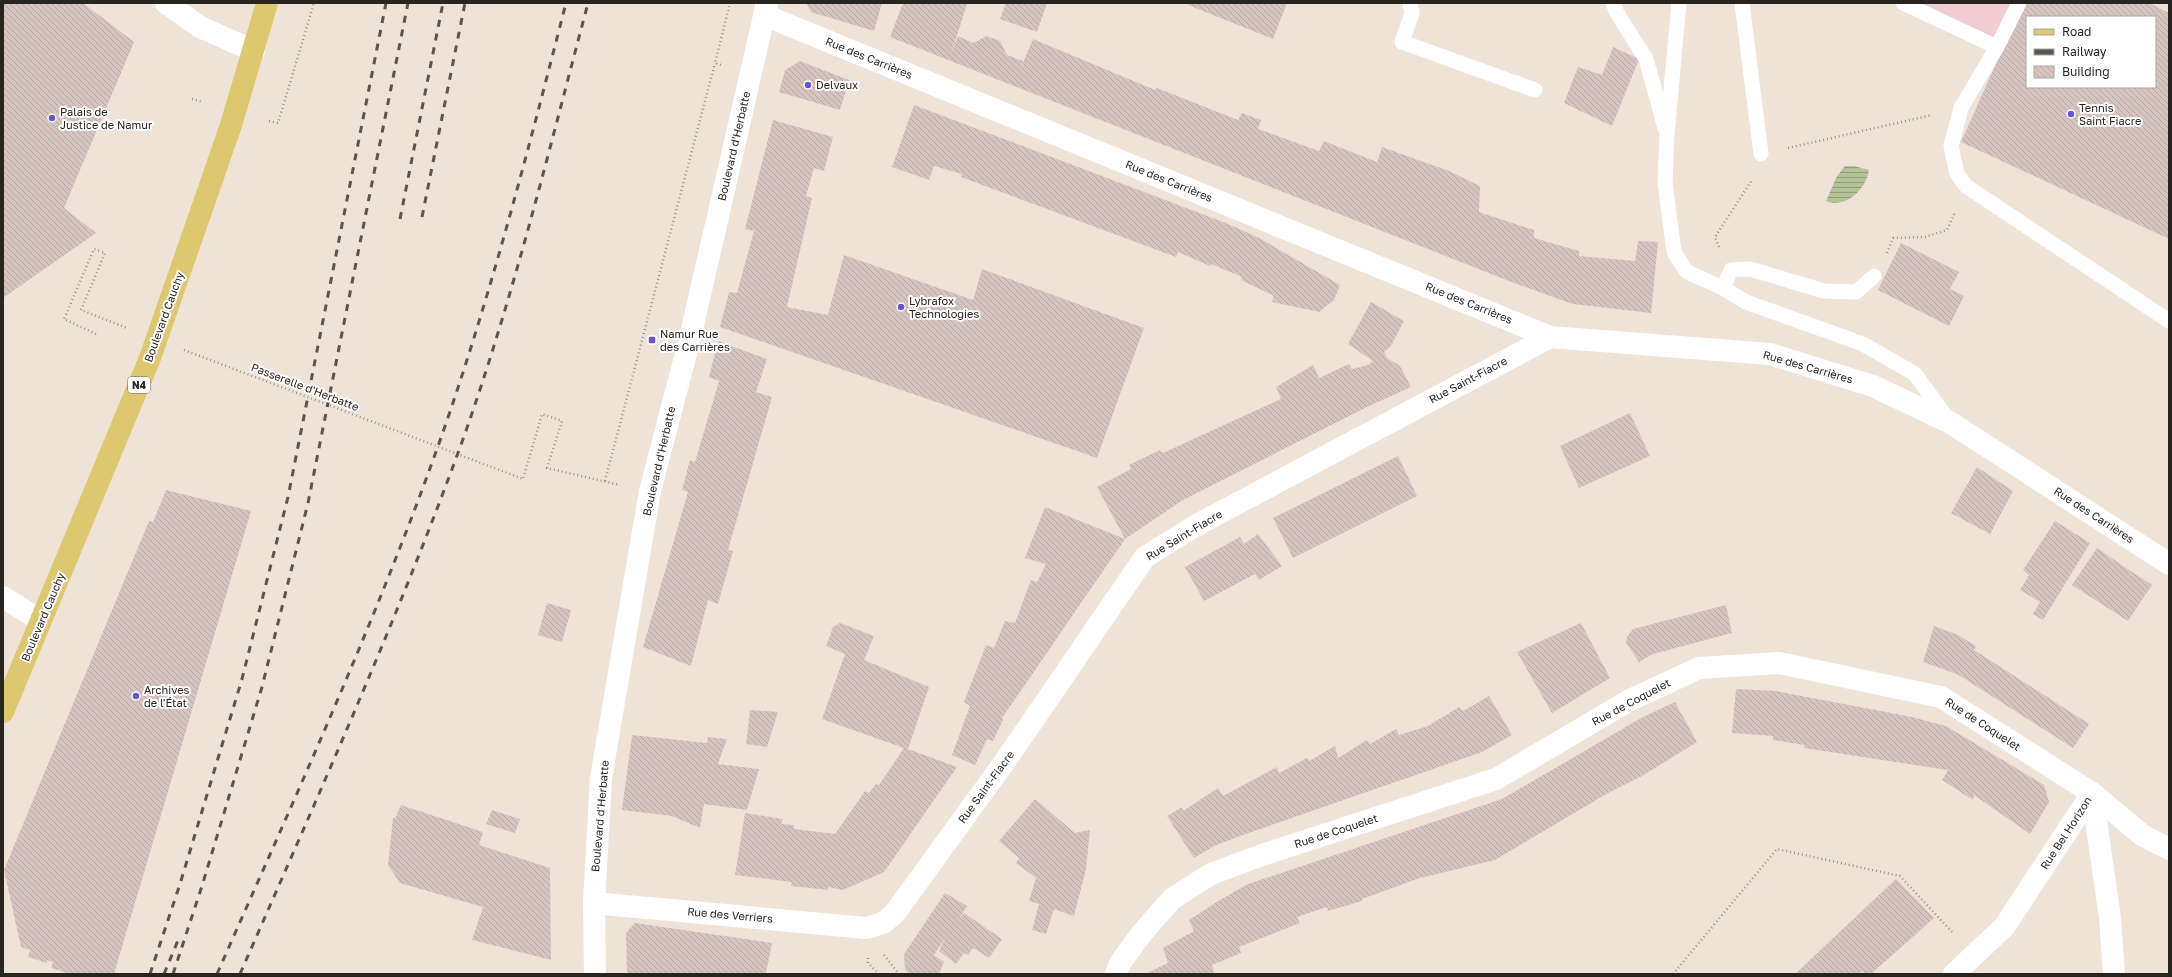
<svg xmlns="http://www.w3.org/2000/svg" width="2172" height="977" font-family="'Golos Text',sans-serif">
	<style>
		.grass { fill: #f0cdd2 }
		.water { fill: url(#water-rules) }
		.building { fill: url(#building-back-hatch); fill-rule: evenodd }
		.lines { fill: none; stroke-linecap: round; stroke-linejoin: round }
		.path { stroke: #9a9289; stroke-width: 2.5; stroke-dasharray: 1 3; stroke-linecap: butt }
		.service { stroke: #fff; stroke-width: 15 }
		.minor { stroke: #fff; stroke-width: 22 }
		.tertiary { stroke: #fff; stroke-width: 22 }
		.primary { stroke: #ddc870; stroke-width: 22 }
		.rail { stroke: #5b554f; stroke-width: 3; stroke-dasharray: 7 7; stroke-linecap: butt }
		.poi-dot { fill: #6756d0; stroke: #fff; stroke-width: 1.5 }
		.labels { text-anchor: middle; stroke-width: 4; stroke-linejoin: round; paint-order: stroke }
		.shield { fill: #fff; stroke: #686663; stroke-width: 1 }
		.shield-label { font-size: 10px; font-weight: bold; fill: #282420 }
		.street-label { font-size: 11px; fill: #282420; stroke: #fff }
		.poi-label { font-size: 11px; fill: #282420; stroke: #fff; text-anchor: start }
	</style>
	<defs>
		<pattern id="water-rules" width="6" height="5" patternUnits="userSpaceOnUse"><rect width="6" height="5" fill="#b5c297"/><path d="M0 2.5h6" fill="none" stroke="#939d7b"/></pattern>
		<pattern id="building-back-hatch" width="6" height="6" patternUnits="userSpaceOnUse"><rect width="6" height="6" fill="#d5c4bf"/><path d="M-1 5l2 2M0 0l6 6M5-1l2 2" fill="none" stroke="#b7a8a4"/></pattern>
	</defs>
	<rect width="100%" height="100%" fill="#efe3d7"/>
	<path class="grass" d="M1916 3H2022L2002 45Z"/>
	<path class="water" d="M1845 166H1854L1869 170C1866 189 1846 209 1826 201L1837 176Z"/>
	<path class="building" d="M3 3H83L134 42 64 208 96 233 3 298Z
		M806 3H882L874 31 811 12Z
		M903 3 967 4 951 54 958 36 973 43 987 36 1000 41 1007 55 1023 61 1020 70 1033 39 1155 90 1157 88 1238 120 1242 113 1261 120 1258 129 1319 151 1324 141 1377 162 1382 147 1449 171 1480 186 1479 212 1534 230V238L1579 251V256L1635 261 1638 241 1658 242 1651 313 1573 304 1514 283 890 37Z
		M1006 3H1047L1037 32 1000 19Z
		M1189 3H1287L1273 39 1188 5Z
		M2023 3H2149L2169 13V239L1961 142ZM2027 17H2155V87H2027Z
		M1613 47 1639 59 1612 126 1564 103 1578 67 1602 75Z
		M800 61 849 80 840 110 779 92 785 70Z
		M914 105 1226 223 1259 238 1340 285 1334 300 1319 312 1272 302 1274 296 1241 280 1242 277 1211 264 1210 266 1178 252 1176 257 961 177 962 174 934 166 929 180 892 167Z
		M773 120 833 137 824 171 814 168 806 196 812 198 787 307 828 315 844 255 973 300 982 269 1144 328 1097 458 720 327 729 292 737 293 754 231 745 229Z
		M1901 243 1959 272 1950 289 1964 296 1949 326 1878 290Z
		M1371 302 1404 321 1391 346 1384 352 1387 358 1400 366 1411 387 1369 406 1183 500 1125 539 1097 487 1131 469 1129 465 1160 450 1163 453 1281 399 1276 387 1313 365 1319 378 1349 364 1352 369 1368 365 1373 361 1348 344Z
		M718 341 767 359 756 392 772 397 728 550 733 551 718 604 708 600 691 666 643 647 688 492 682 490 690 460 695 462 719 381 709 377Z
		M1630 413 1650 456 1579 488 1560 446Z
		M1398 456 1417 496 1293 558 1273 518Z
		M1977 467 2013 491 1990 534 1951 513Z
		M166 490 251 511 114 974H70L51 968 53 962 47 960V963L28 957 30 950 21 947 4 870 149 521 153 522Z
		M1045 507 1125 539 1002 718 1003 720 993 741 987 739 975 765 952 755 970 706 964 702 986 645 994 648 1005 621 1015 623 1031 580 1037 582 1046 564 1025 558Z
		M2055 521 2090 543 2043 620 2033 614 2040 602 2020 590 2029 575 2023 570Z
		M1258 534 1282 566 1259 580 1255 574 1204 601 1185 567 1240 537 1244 544Z
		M2097 548 2123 566 2117 575 2123 566 2152 585 2128 621 2072 585Z
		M547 603 571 610 562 642 538 635Z
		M1726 605 1732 633 1653 654 1639 662 1626 642 1627 637 1633 629Z
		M840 623 874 636 864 660 929 687 908 749 957 767 884 872 843 890 828 887V890L791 886 792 882 735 875 745 813 783 819 781 824 794 825V829L835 834 865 791 869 793 876 784 879 785 904 748 822 719 845 654 826 646 833 627Z
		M1581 623 1610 678 1552 713 1517 652Z
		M1934 626 1956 634 1976 646 1974 650 2089 724 2073 748 1957 674 1923 662Z
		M1736 689 1776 691 1912 717 1946 726 2044 785 2049 802 2030 834 1974 795 1973 800 1942 780 1948 770 1804 748V745L1773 740V736L1732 733Z
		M1489 696 1512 735 1482 752 1243 835 1214 846 1194 858 1167 816 1182 807 1183 811 1218 788 1223 796 1277 767 1279 773 1307 758 1309 761 1335 746 1338 758 1367 740 1370 744 1396 729 1399 735 1428 726 1459 707 1463 711Z
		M1675 702 1697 742 1642 776 1608 793 1495 860 1420 878 1362 899V901L1328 911 1327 907 1297 917 1300 923 1239 947 1241 953 1212 965 1214 974H1145L1168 963 1163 948 1194 931 1189 920 1220 900 1248 884 1502 799 1643 717Z
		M750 710 778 712 767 747 746 744Z
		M632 735 707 743 708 737 727 739 718 764 759 769 747 810 704 804 700 828 672 816 622 810Z
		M1035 799 1075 833 1090 830 1086 869 1074 916 1054 909 1046 934 1032 930 1039 904 1029 901 1036 878 1016 863 1019 858 999 841Z
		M401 805 483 832 479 845 550 868 551 960 472 940 483 907 400 883 388 865 393 818H395Z
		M492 810 520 819 515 833 486 824Z
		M1896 879 1934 918 1871 974H1865L1862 971 1859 974H1795Z
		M945 893 967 906 959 919 964 913 1002 939 989 958 973 948 968 955 964 953 956 964 939 951 946 937 934 955 944 962 939 974H909L905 970 904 954Z
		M635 923 772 943 766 973 627 974 626 933Z"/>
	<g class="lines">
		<path class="path" d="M721 65 715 63 730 3
			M192 99 203 102
			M269 121 278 123 314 3
			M1788 148 1932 115
			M1719 247 1715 237 1752 180
			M1887 253 1893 238 1925 237 1947 230 1955 212
			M96 334 64 319 94 249 105 253 81 310 127 328
			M184 350 523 479 542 414 562 421 547 468 620 485
			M605 481 715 63
			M884 955 899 974
			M868 958V963L879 974
			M1673 974 1777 849 1900 876 1953 933"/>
		<path class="service" d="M1410 3 1412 13 1402 42 1535 90
			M1613 3 1617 13 1646 59 1665 128
			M1679 3 1667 134 1665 183 1674 252 1687 272 1723 288 1731 270 1750 269 1824 291 1856 292 1874 276
			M1742 3 1761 154
			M1903 3 1997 47
			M2019 3 1997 47 1961 108 1951 146 1957 174 1966 186 2169 321
			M1723 288 1746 302 1863 344 1915 374 1949 421"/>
		<path class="minor" d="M166 3 200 27 254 51
			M764 15 1550 337 1770 354 1873 386 1951 423 2169 564
			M3 597 41 621
			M2092 793 2110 918 2114 974
			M594 903 866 928 883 923 895 913 1008 757 1145 557 1195 526 1550 337
			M1116 974 1120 963 1142 933 1172 899 1211 874 1262 855 1496 779 1630 700 1699 668 1779 663 1941 697 2092 793 2142 835 2169 849
			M1954 974 2005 926 2092 793"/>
		<path class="tertiary" d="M595 974 594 903 601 778 650 491 689 342 767 3"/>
		<path class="primary" d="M3 712 150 358 231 125 267 3"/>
		<path class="rail" d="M422 217 465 3
			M400 219 443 3
			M150 974 180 884 242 679 288 497 386 3
			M164 974 179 938
			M173 974 202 886 262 687 308 503 408 3
			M217 974C296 795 378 617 443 432 492 291 529 147 566 3
			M240 974C317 798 396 623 462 442 513 299 549 150 588 3"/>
	</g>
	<g class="poi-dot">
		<circle cx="808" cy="85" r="4"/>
		<circle cx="2071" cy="114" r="4"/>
		<circle cx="52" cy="118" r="4"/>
		<circle cx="901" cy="307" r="4"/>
		<rect x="648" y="336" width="8" height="8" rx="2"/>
		<circle cx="136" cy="696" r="4"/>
	</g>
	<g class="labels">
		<rect class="shield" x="128" y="377" width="22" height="16" rx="3"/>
		<g class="shield-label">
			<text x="139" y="389">N4</text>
		</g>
		<g class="street-label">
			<text transform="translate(869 58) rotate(22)" y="4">Rue des Carrières</text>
			<text transform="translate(734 146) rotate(-77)" y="4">Boulevard d'Herbatte</text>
			<text transform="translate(1169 181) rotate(22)" y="4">Rue des Carrières</text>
			<text transform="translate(1469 303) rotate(22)" y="4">Rue des Carrières</text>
			<text transform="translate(164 317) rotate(-70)" y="4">Boulevard Cauchy</text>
			<text transform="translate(1808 367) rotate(16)" y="4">Rue des Carrières</text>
			<text transform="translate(1468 380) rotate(-28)" y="4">Rue Saint-Fiacre</text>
			<text transform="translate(305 387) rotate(21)" y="4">Passerelle d'Herbatte</text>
			<text transform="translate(659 461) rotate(-77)" y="4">Boulevard d'Herbatte</text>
			<text transform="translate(2094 515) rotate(33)" y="4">Rue des Carrières</text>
			<text transform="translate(1184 535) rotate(-31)" y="4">Rue Saint-Fiacre</text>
			<text transform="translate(43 617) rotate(-67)" y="4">Boulevard Cauchy</text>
			<text transform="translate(1631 702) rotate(-28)" y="4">Rue de Coquelet</text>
			<text transform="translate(1983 724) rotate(33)" y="4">Rue de Coquelet</text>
			<text transform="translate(986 787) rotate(-54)" y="4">Rue Saint-Fiacre</text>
			<text transform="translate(600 816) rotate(-85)" y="4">Boulevard d'Herbatte</text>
			<text transform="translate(1336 831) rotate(-18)" y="4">Rue de Coquelet</text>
			<text transform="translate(2066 833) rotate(-57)" y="4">Rue Bel Horizon</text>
			<text transform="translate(730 915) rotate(5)" y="4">Rue des Verriers</text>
		</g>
		<g class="poi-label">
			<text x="816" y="89">Delvaux</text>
			<text x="2079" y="112">Tennis<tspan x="2079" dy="13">Saint Fiacre</tspan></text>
			<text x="60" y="116">Palais de<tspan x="60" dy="13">Justice de Namur</tspan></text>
			<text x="909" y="305">Lybrafox<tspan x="909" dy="13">Technologies</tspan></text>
			<text x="660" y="338">Namur Rue<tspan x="660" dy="13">des Carrières</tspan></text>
			<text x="144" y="694">Archives<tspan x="144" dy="13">de l'État</tspan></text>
		</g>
	</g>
	<rect width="2172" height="977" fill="none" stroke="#282420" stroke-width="8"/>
	<rect x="2026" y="16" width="130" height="72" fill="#ffffff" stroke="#a9a7a6"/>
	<rect x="2034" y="29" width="20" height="6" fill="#ddc870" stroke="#a9a7a6"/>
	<text x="2062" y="36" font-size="12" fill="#282420">Road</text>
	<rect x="2034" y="49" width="20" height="6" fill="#5b554f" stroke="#a9a7a6"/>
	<text x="2062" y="56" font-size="12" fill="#282420">Railway</text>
	<rect x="2034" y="66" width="20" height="12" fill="url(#building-back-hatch)" stroke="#a9a7a6"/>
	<text x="2062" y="76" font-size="12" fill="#282420">Building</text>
</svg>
